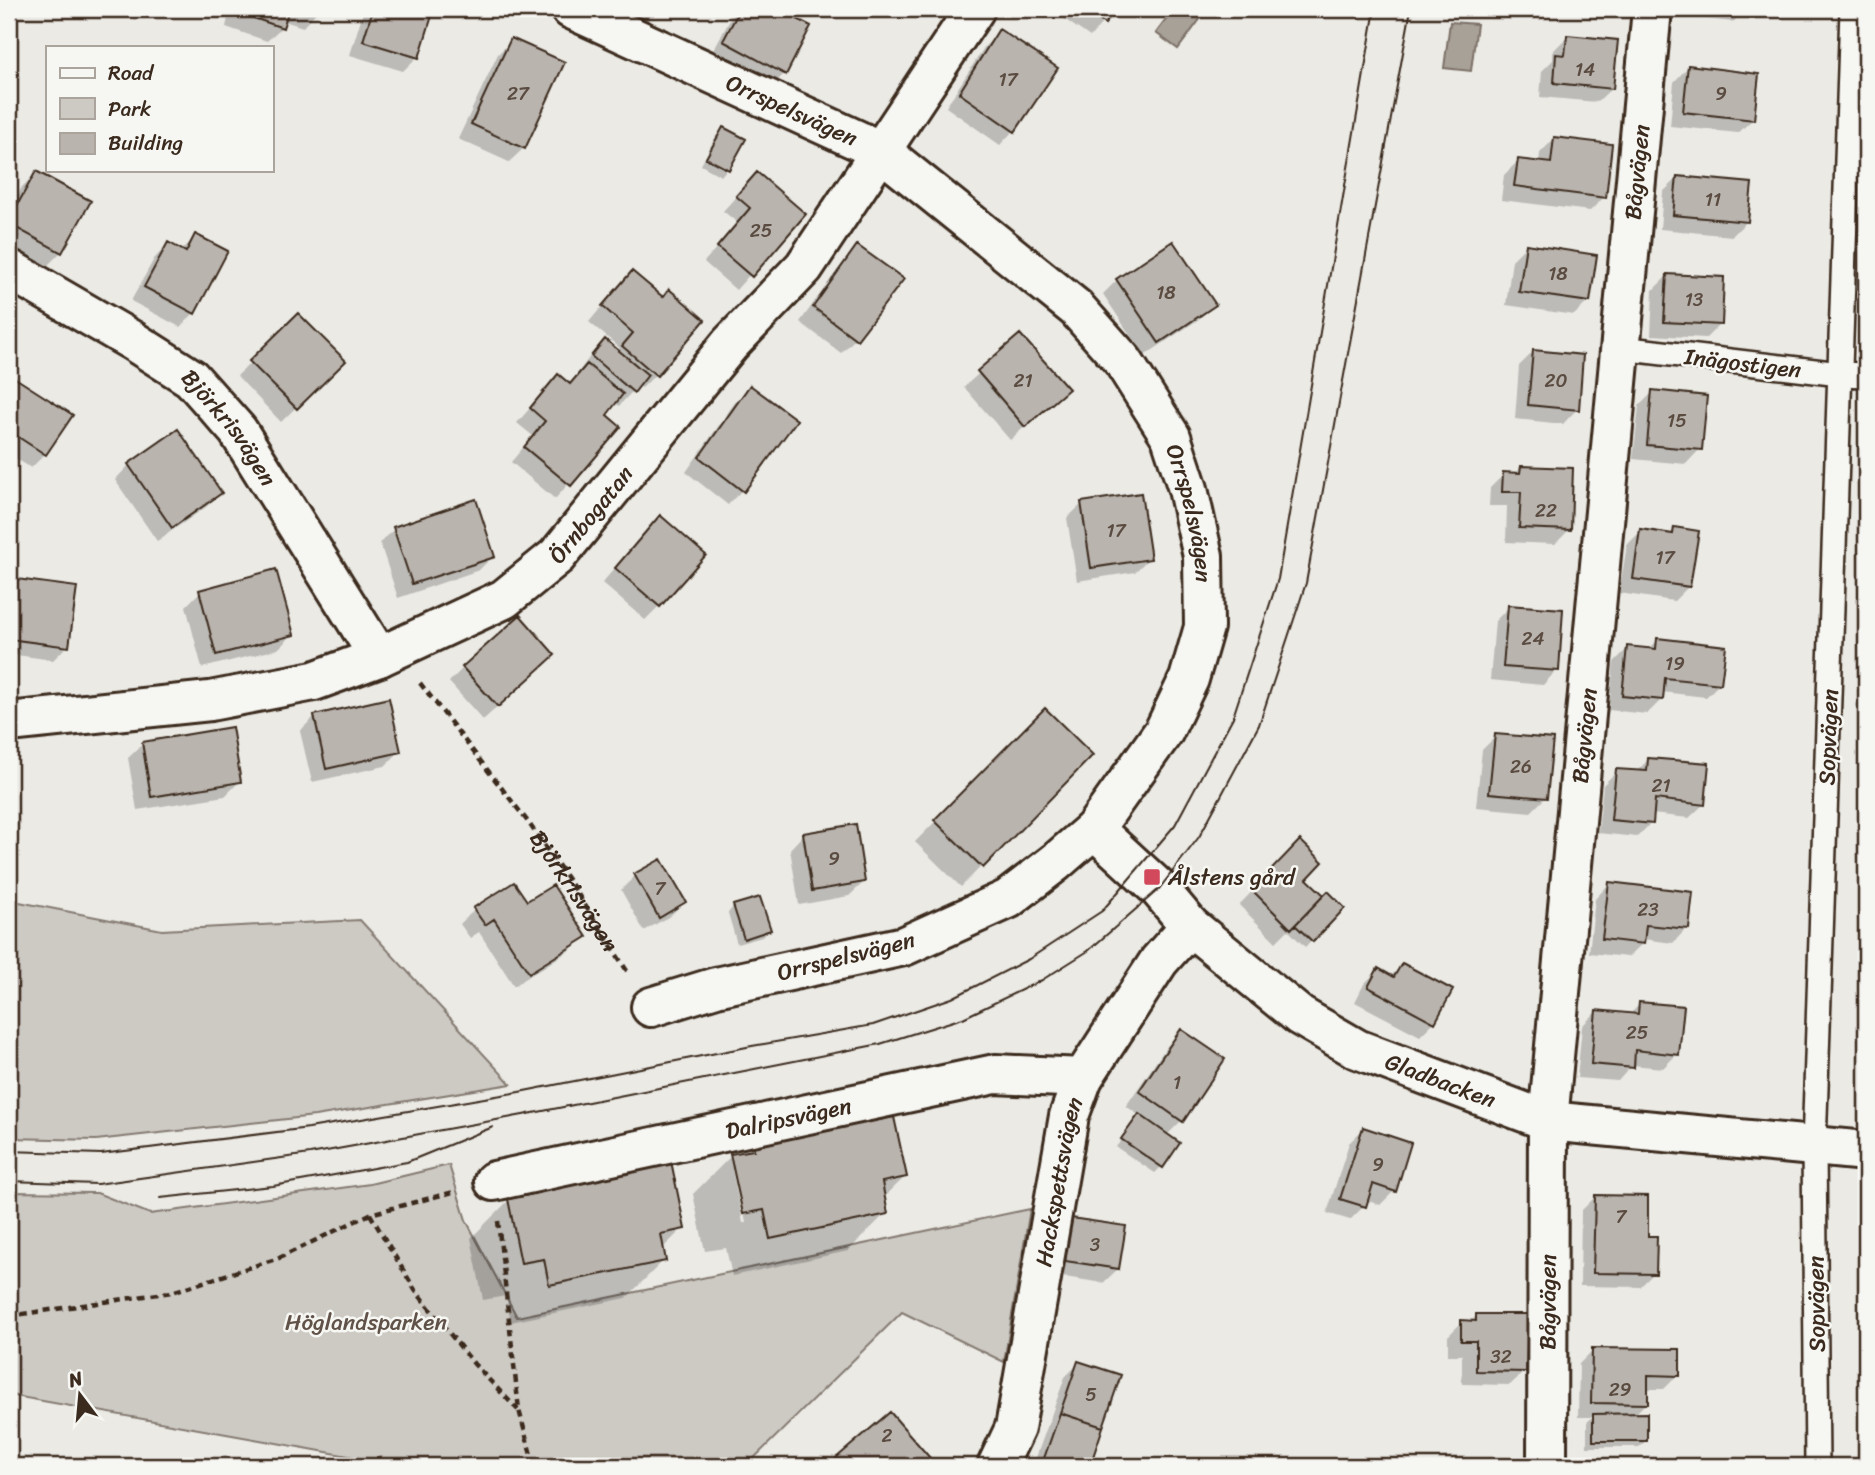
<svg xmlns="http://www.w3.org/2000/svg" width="1875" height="1475" font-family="Sriracha,sans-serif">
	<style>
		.green { fill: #cdcac4; stroke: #847a71; stroke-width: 2 }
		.water { fill: #a8a198; stroke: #7c7167; stroke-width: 2 }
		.shadow { fill: #0003; fill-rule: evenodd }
		.building { fill: #bab4ae; stroke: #3b2a1e; stroke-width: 2 }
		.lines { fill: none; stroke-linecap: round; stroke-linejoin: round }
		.lane-casing { stroke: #3b2a1e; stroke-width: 28 }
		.street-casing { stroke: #3b2a1e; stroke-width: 44 }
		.path { stroke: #3b2a1e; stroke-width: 4.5; stroke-dasharray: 7 5; stroke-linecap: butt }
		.lane { stroke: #f6f6f2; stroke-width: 23 }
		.street { stroke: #f6f6f2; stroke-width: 38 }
		.tram { stroke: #3b2a1e; stroke-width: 2 }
		.poi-dot { fill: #d1495b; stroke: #f6f6f2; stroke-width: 2.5 }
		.labels { text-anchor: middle; stroke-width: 5; stroke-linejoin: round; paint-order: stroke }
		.number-label { font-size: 19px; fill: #5b4c42 }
		.street-label { font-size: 23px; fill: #3b2a1e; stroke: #f6f6f2 }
		.poi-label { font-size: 23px; fill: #3b2a1e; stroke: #f6f6f2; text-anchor: start }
		.park-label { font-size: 23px; fill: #605248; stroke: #f6f6f2 }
	</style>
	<rect width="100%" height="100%" fill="#ebeae5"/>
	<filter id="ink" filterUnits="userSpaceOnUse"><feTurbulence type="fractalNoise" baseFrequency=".0143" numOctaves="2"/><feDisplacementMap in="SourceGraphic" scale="14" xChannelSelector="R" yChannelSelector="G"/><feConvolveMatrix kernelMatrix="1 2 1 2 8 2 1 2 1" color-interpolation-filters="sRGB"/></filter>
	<g filter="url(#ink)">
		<path class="green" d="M9 900 162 930 360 920 511 1084 315 1116 96 1140 9 1138Z
			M449 1165 466 1220 517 1317 1030 1209 1004 1362 902 1312 746 1466H404L9 1395V1192L97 1193 150 1214 370 1184Z"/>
		<path class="water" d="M1174 9H1202L1206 11 1178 49 1156 33Z
			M1450 22 1477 24 1471 71 1444 68Z"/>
		<path class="shadow" d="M230 9H319L303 27 284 21 282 27 267 41 226 27Z
			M364 9H432L417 57 403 71 350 55Z
			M609 9H658L643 25Z
			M736 9H774L809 27 784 74 770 88 710 56Z
			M1050 9H1114L1090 37Z
			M1681 9H1747L1733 22 1681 16Z
			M1000 32 1014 130 1000 145 946 107 985 46Z
			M1568 36 1612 88 1597 102 1540 97 1542 71 1553 60V51Z
			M512 40 524 148 509 162 458 139 498 54Z
			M1688 67 1753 119 1738 133 1670 126 1674 82Z
			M723 129 744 140 727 169 721 176 701 165 716 136Z
			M1554 139 1604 197 1590 211 1501 200 1504 175 1518 161 1539 164 1540 153Z
			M36 173 61 252 47 266 9 245V211L22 187Z
			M1678 178 1746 222 1732 236 1660 229 1663 192Z
			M743 189 803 214 736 290 704 262 738 223 723 211Z
			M196 236 194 313 180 327 131 301 154 259 168 244 181 251Z
			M1526 246 1589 301 1574 315 1506 305 1512 260Z
			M858 247 901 280 855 339 841 353 800 322 844 261Z
			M1667 276 1720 324 1706 338 1651 335 1653 290Z
			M1117 280 1213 305 1199 319 1144 356 1103 294Z
			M618 287 656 374 642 388 638 385 619 406 615 402 604 415 619 427 555 499 511 462 533 436 517 423 558 376 569 385 591 355 605 341 617 352 620 348 589 322Z
			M298 316 343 361 281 422 237 376Z
			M1020 336 1067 389 1010 440 964 387Z
			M1533 352 1577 409 1563 424 1515 419 1519 366Z
			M9 376 70 416 45 454 31 468 9 454Z
			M750 387 742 490 728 505 686 472 736 401Z
			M1653 392 1700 449 1686 464 1633 459 1639 406Z
			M178 432 220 493 206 507 157 541 115 480 129 465Z
			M1521 468 1569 530 1555 544 1506 542 1507 506H1489L1490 488 1504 474 1514 475Z
			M1082 504 1149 558 1135 572 1077 581 1067 518Z
			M394 529 493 556 479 570 398 598 380 543Z
			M1675 529 1688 587 1674 601 1619 593 1627 545 1641 531 1669 536Z
			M646 532 659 606 645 620 602 583Z
			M9 580 75 588 67 646 53 660 9 654Z
			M200 592 292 635 278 649 202 668 186 606Z
			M1509 607 1557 670 1543 685 1490 680 1495 621Z
			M1658 640 1720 683 1706 697 1662 692 1661 700 1647 714 1609 710 1614 662 1628 648 1648 650Z
			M463 668 539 669 483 720 449 682Z
			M1045 711 1090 755 961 887 915 842Z
			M314 717 399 752 385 766 312 782 300 731Z
			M1496 736 1545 798 1531 812 1476 807 1482 750Z
			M143 744 240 781 225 796 137 810 128 758Z
			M1649 759 1704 804 1689 818 1652 814 1651 823 1637 837 1598 833 1603 785 1617 771 1636 772Z
			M804 834 864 882 849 896 799 905 790 849Z
			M1300 842 1304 879 1324 897 1342 908 1305 947 1288 930 1276 942 1239 905Z
			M661 861 684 902 670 916 644 931 621 890 635 876Z
			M1609 884 1687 928 1673 943 1643 939V943L1628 957 1589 953 1595 899Z
			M527 904 584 936 570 950 514 986 479 932 470 938 460 924 474 910Z
			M734 906 769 930 762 937 737 944 728 913Z
			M1402 965 1434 1022 1420 1036 1355 1002 1364 984 1378 970 1390 977Z
			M1640 1004 1677 1054 1663 1068 1632 1065 1618 1081 1577 1078 1582 1026 1596 1012 1629 1015Z
			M1181 1032 1182 1120 1167 1135 1161 1167 1155 1173 1116 1147 1140 1116 1126 1106 1167 1046Z
			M865 1125 905 1177 883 1198 886 1213 848 1251 732 1276 726 1248 705 1251 693 1194 731 1156 736 1155 753 1139ZM732 1170H736L746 1223H743Z
			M1363 1129 1394 1191 1380 1205 1366 1200 1364 1206 1350 1220 1327 1213 1349 1143Z
			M532 1185 683 1228 662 1249 664 1260 626 1298 511 1322 506 1296 483 1300 471 1238 509 1200 518 1198Z
			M1595 1197 1646 1237 1654 1273 1640 1287 1580 1286 1581 1211Z
			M1072 1220 1118 1269 1103 1283 1052 1275 1058 1234Z
			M1477 1315 1525 1371 1510 1385 1462 1384V1355H1448V1336L1462 1322H1470Z
			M1593 1350 1678 1375 1664 1389H1646V1403L1634 1415 1646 1441 1639 1447H1587V1422L1593 1417H1578L1579 1364Z
			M1079 1363 1119 1377 1088 1466H1033L1065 1377Z
			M928 1458 920 1466H830L838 1459Z"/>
		<path class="building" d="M240 9H289L283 28 239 13Z
			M373 9H434L419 58 363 41Z
			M740 9H778L811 26 786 75 723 41Z
			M1084 9H1116L1105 24Z
			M999 29 1058 68 1015 132 959 93Z
			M1567 35 1618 40 1613 89 1554 83 1556 54 1565 55Z
			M511 38 565 62 525 149 471 124Z
			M1688 65 1759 74 1754 120 1683 112Z
			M723 127 746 139 729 170 706 158Z
			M1554 137 1612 144 1606 198 1514 186 1518 159 1551 163Z
			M36 171 91 201 62 253 9 224V220Z
			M757 172 806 214 752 277 717 247 750 208 736 196Z
			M1677 176 1752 183 1748 222 1673 215Z
			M195 234 228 251 195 314 144 287 168 242 186 252Z
			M1173 241 1216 305 1159 343 1116 279Z
			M1526 244 1597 255 1590 302 1519 292Z
			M857 245 904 279 857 340 813 307Z
			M632 271 663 297 669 289 705 320 657 376 622 346 633 333 602 306Z
			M1667 274 1724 277 1722 325 1664 322Z
			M298 313 346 361 297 409 249 361Z
			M1020 334 1069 389 1025 427 977 371Z
			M605 339 648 375 634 393 591 356Z
			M1533 350 1583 355 1579 410 1528 405Z
			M587 364 623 394 607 415 621 427 571 486 524 447 545 421 530 408 558 374 570 384Z
			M9 374 73 415 46 455 9 431Z
			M750 385 797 420 744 492 699 457Z
			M1652 390 1707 396 1702 450 1647 445Z
			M178 429 222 493 172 528 128 464Z
			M1521 466 1573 468 1571 530 1519 528 1521 492H1502L1503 472 1520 473Z
			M1141 493 1151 559 1091 568 1081 502Z
			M476 499 495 557 412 584 393 527Z
			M660 515 706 555 660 607 615 568Z
			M1674 527 1699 531 1690 587 1633 579 1640 529 1673 534Z
			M276 569 294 635 216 655 199 590Z
			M9 578 77 587 69 647 9 639Z
			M1508 605 1563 609 1559 671 1503 667Z
			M520 615 555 655 498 707 462 667Z
			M1657 638 1726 646 1721 684 1665 678 1663 700 1622 696 1627 646 1656 649Z
			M389 698 401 752 326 769 314 715Z
			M1045 708 1093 755 983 868 934 820Z
			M232 727 241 782 151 797 142 742Z
			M1495 734 1553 739 1547 798 1489 793Z
			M1648 758 1709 763 1705 805 1655 799 1653 824 1611 820 1616 769 1647 771Z
			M856 824 865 882 812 891 803 833Z
			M1300 840 1323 862 1307 879 1324 895 1291 929 1252 890Z
			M661 859 686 902 659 918 634 874Z
			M514 882 527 901 553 885 587 937 529 973 494 919 485 925 473 908Z
			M1609 882 1693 892 1689 929 1646 925 1644 944 1602 939Z
			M1328 891 1345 908 1313 942 1295 925Z
			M760 897 771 930 744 939 733 905Z
			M1402 963 1453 990 1435 1023 1368 987 1378 968 1394 977Z
			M1639 1002 1684 1006 1679 1055 1635 1050 1634 1068 1591 1064 1596 1010 1638 1014Z
			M1181 1029 1225 1059 1183 1122 1139 1091Z
			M865 1114 867 1122 894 1117 907 1177 882 1182 888 1214 770 1239 764 1210 743 1214 730 1154 754 1150 752 1137Z
			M1139 1114 1180 1143 1163 1168 1121 1139Z
			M1363 1127 1411 1143 1396 1192 1373 1184 1366 1207 1340 1199Z
			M671 1161 685 1229 661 1234 666 1261 549 1285 544 1259 521 1263 508 1199 534 1194 531 1183Z
			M1595 1195 1648 1196V1236H1657L1656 1274 1593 1273Z
			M1071 1218 1126 1226 1119 1269 1065 1261Z
			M1476 1314H1528L1526 1372 1476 1371V1341H1461V1320L1476 1321Z
			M1592 1348 1680 1349V1376L1648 1375V1404L1591 1403Z
			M1078 1361 1121 1375 1103 1427 1060 1413Z
			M890 1412 930 1458 921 1466H844L836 1458Z
			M1060 1413 1103 1427 1090 1466 1042 1464Z
			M1647 1413V1441H1593V1414Z"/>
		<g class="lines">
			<defs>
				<path id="lane" d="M1621 348 1840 374 1866 375
					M1817 1466 1814 1147 1852 9"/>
				<g id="street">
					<path id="s2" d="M571 9 881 151 1076 308 1123 361 1171 437 1188 489 1203 556 1204 627 1189 679 1164 731 1094 829 1056 862 1008 899 904 946 716 987 651 1007"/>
					<path id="s3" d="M9 269 133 341 191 378 238 431 379 657"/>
					<path id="s4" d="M9 722 210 701 314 681 379 657 504 599 557 556 730 344 804 267 975 9"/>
					<path id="s5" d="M1094 829 1159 889 1190 926 1300 1016 1357 1049 1548 1121 1866 1151"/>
					<path id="s6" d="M494 1181 995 1074 1083 1078"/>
					<path id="s7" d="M997 1466 1015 1428 1069 1116 1083 1078 1159 961 1190 926"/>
					<path id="s8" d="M1547 1466 1548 1121 1652 9"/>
				</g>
			</defs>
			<use href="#lane" class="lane-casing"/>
			<use href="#street" class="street-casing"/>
			<g class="path">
				<path id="s1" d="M420 683 528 822 574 888 629 974"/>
				<path d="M370 1214 415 1290 474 1364 518 1410"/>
				<path d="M498 1221 519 1410 534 1466"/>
				<path d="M9 1316 172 1292 279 1258 370 1214 457 1191"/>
			</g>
			<use href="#lane" class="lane"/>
			<use href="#street" class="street"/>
			<path class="tram" d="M9 1151 101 1154 309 1128 519 1092 752 1046 873 1025 952 998 1029 959 1102 911 1175 825 1233 717 1278 579 1375 9
				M9 1181 97 1184 310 1154 523 1115 880 1044 963 1018 1042 980 1088 951 1159 889 1199 837 1259 725 1306 583 1411 9
				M160 1198 273 1186 407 1162 493 1127"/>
		</g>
	</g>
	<rect class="poi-dot" x="1143" y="868" width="18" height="18" rx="3.5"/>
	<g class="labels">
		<g class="number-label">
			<text x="1585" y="76">14</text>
			<text x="1008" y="86">17</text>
			<text x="518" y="100">27</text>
			<text x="1721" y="100">9</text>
			<text x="1713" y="206">11</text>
			<text x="761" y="237">25</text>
			<text x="1558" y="280">18</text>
			<text x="1166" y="299">18</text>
			<text x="1694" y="306">13</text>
			<text x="1023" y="387">21</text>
			<text x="1556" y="387">20</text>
			<text x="1677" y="427">15</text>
			<text x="1546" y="517">22</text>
			<text x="1116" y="537">17</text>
			<text x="1665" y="564">17</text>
			<text x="1533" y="645">24</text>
			<text x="1675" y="670">19</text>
			<text x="1521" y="773">26</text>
			<text x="1661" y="792">21</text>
			<text x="834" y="865">9</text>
			<text x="660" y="895">7</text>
			<text x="1648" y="916">23</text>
			<text x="1637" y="1039">25</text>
			<text x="1177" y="1089">1</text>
			<text x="1378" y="1171">9</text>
			<text x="1621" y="1223">7</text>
			<text x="1095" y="1251">3</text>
			<text x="1501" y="1363">32</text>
			<text x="1620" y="1396">29</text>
			<text x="1091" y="1401">5</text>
			<text x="887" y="1442">2</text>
		</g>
		<g class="street-label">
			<text dy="8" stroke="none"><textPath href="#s2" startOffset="243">Orrspelsvägen</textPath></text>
			<text dy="8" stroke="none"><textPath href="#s8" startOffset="1298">Bågvägen</textPath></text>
			<text transform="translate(1743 363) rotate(7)" y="8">Inägostigen</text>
			<text dy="8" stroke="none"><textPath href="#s3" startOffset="275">Björkrisvägen</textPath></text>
			<text dy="8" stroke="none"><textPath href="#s4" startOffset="637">Örnbogatan</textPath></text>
			<text dy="8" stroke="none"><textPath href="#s2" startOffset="831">Orrspelsvägen</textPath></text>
			<text dy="8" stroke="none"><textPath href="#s8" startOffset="732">Bågvägen</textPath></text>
			<text transform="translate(1828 737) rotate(-88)" y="8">Sopvägen</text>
			<text dy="8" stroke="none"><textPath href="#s1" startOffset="259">Björkrisvägen</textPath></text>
			<text transform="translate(846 956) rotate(-14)" y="8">Orrspelsvägen</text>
			<text dy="8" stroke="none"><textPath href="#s5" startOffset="434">Gladbacken</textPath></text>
			<text dy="8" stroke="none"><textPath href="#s6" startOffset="301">Dalripsvägen</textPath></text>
			<text dy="8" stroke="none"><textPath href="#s7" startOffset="292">Hackspettsvägen</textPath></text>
			<text dy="8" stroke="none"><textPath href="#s8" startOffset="164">Bågvägen</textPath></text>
			<text transform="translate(1816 1304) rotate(-91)" y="8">Sopvägen</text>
		</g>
		<g class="poi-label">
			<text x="1168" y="885">Ålstens gård</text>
		</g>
		<g class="park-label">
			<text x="366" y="1330">Höglandsparken</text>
		</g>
	</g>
	<rect width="1875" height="1475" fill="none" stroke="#f6f6f2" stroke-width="35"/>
	<rect x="18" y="18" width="1840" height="1440" fill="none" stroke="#3b2a1e" stroke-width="2.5" filter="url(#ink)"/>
	<rect x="46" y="46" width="228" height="126" fill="#f6f6f2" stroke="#aba49d" stroke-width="2"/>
	<rect x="60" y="68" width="35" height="10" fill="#f6f6f2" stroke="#aba49d" stroke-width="2"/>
	<text x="108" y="80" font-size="21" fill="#3b2a1e">Road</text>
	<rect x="60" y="98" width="35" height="21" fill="#cdcac4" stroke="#aba49d" stroke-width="2"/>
	<text x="108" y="116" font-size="21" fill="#3b2a1e">Park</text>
	<rect x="60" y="133" width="35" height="21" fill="#bab4ae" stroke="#aba49d" stroke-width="2"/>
	<text x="108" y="150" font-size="21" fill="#3b2a1e">Building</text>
	<g transform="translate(80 1395) rotate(344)" stroke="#f6f6f2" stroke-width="5" paint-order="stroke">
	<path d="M0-5L12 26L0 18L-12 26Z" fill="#3b2a1e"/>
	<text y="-10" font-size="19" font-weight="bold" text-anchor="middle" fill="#3b2a1e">N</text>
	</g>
</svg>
